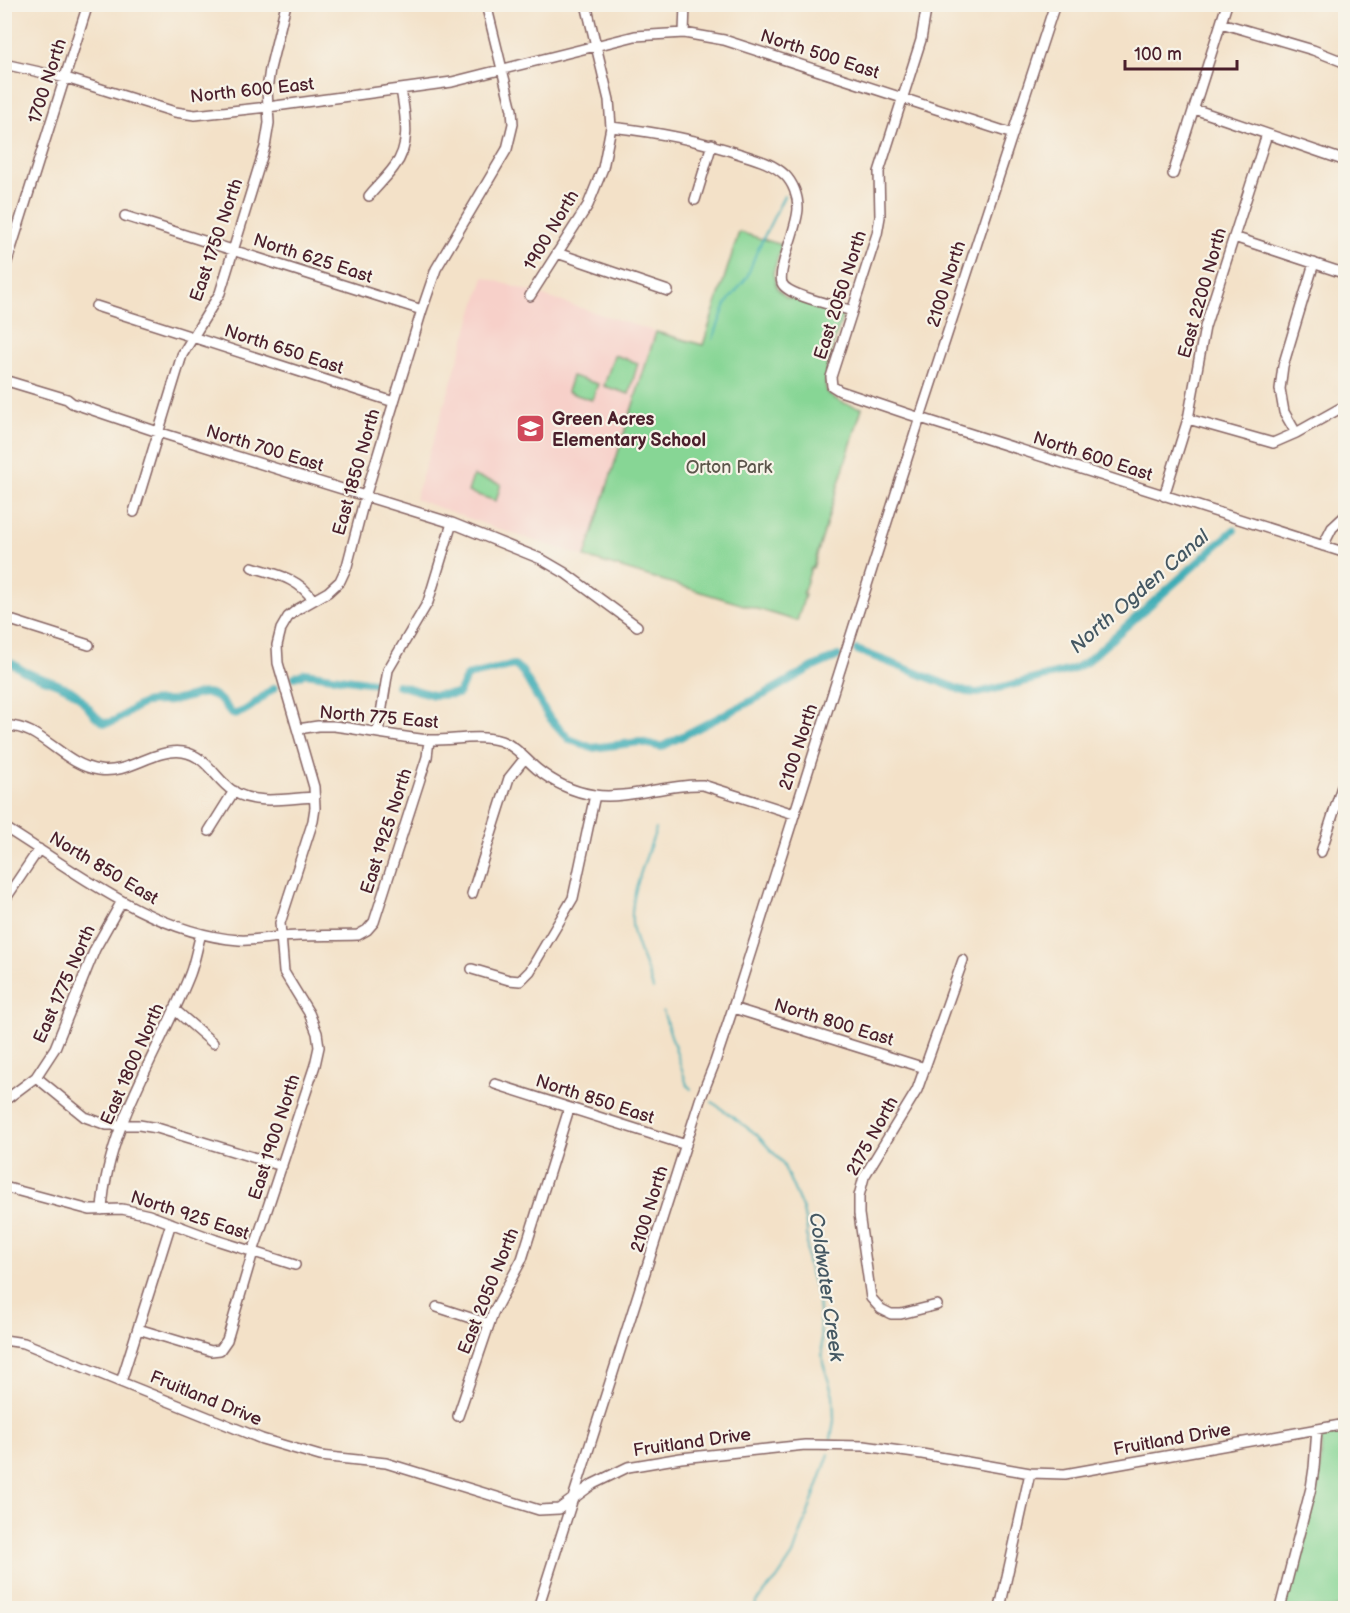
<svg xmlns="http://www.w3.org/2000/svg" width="1350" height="1613" font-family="'Balsamiq Sans',sans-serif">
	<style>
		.built { fill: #f7d0c9 }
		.green { fill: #87d695; stroke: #687a60; stroke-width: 1.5 }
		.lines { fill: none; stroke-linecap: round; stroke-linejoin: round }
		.stream { stroke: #3bacb5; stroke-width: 2 }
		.canal { stroke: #3bacb5; stroke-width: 8 }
		.minor-casing { stroke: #856362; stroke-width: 12 }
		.minor { stroke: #fff; stroke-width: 9 }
		.labels { text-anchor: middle; stroke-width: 4.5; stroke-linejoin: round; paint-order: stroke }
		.street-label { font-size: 18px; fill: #4a1f2b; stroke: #f7f3e8 }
		.poi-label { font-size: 18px; font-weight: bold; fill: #4a1f2b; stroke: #f7f3e8; text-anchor: start }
		.park-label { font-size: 18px; fill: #5c564b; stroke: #f7f3e8 }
		.water-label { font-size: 20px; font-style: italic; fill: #445762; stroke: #f7f3e8 }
	</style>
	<rect width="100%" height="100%" fill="#f7f3e8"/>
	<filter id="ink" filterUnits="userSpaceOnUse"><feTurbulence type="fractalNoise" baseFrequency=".0167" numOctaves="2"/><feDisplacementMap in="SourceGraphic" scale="12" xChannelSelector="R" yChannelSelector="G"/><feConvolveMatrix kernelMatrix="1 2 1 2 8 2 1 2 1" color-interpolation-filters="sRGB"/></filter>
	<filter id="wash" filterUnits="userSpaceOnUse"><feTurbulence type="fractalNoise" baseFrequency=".008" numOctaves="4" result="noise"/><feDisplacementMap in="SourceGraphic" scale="24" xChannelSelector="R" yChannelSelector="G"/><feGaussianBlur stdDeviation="1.35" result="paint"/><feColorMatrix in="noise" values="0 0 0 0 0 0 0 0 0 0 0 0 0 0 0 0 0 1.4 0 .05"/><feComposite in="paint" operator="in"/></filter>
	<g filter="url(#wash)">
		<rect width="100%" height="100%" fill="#f3e1c8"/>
		<path class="built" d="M484 277 656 332 585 557 498 529 415 499Z"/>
		<path class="green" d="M739 232 782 245 773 273 777 288 786 297 844 312C839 329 818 380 828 393 836 402 850 405 862 408L813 568H811L803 594 805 595 797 621 585 557 656 332 703 345Z
			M614 355 638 363 629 394 604 386Z
			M572 376 598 384 592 400 567 392Z
			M473 476 501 484 496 501 468 492Z
			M1345 1432V1608H1284L1319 1479 1321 1458V1438Z"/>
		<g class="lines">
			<path class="stream" d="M713 339 726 304 747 277 757 251 784 196
				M653 989C648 967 634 946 632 923 630 893 647 857 656 829
				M663 1011 687 1085 691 1089
				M712 1102 756 1134 782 1162 803 1210 807 1230V1262L818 1299 823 1363 833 1395 834 1420 831 1439
				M755 1608 756 1602 777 1579 793 1555 829 1454"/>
			<path class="canal" d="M857 650 966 692 978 693 1071 670 1085 663 1234 530
				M4 660C13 662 17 668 24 671 41 680 61 682 76 694 87 703 91 716 105 723 119 723 129 709 142 704 150 700 162 702 170 701 204 697 207 680 232 714 246 715 262 696 274 688
				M295 677 305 673 374 683
				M398 685 433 695 458 694 467 676 514 665 522 671 548 716 569 739 592 748 640 742 661 747 763 695 809 669 838 656"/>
		</g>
	</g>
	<g filter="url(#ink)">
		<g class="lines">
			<defs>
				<path id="minor" d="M927 4 921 40 879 172 880 217 877 234 831 377 832 386 840 391 908 414 1346 553
					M1221 23 1313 50 1346 63
					M684 33 685 4
					M4 64 66 78 175 112 195 115 268 107 452 82 635 36 684 33 724 40 1013 134
					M1194 109 1346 161
					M611 127C656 132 696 139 740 154 756 159 772 163 785 175 793 183 798 196 798 208 798 227 777 269 782 283 787 296 838 306 852 311
					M1173 174 1227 4
					M369 196C377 186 387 177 394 167 412 145 405 115 401 89
					M695 200 712 144
					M125 216 422 310
					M1234 237 1346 274
					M557 253 668 291
					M4 271 88 4
					M530 296 588 205 603 168 611 127 609 100 586 4
					M96 306 394 402
					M4 380 67 399 72 403 158 432 452 523 494 540 541 559 565 573 637 626
					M1188 419 1273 443 1296 433 1346 405
					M1296 433 1284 412 1280 389 1283 366 1314 263
					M1164 496 1188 419 1205 327 1267 134
					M134 512 182 355 220 293 265 147 269 123 267 90 270 69 286 4
					M1323 546 1332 528 1346 515
					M252 567C275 574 299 578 313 600
					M4 618 89 645
					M4 725C14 726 23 728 31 732 54 744 72 766 99 770 128 775 154 748 183 752 207 756 215 779 233 791 255 806 290 798 315 797
					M298 729 318 726H334C365 730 397 737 429 740 452 741 478 734 501 741 516 746 526 760 537 769 553 782 574 792 594 795 630 800 667 783 703 785L794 814
					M378 732 388 670 428 602 452 523
					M4 827C75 871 153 934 239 940 252 941 266 938 280 937 306 935 332 936 358 935L367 930 374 922 427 757 429 740
					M209 831 234 791
					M1321 852 1346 774
					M472 894 509 778 525 758
					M4 901 39 849
					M472 969 509 980 520 981 530 971 573 898 595 795
					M733 1008 925 1068
					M174 1009 213 1043
					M36 1077 85 1117 107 1125H139L157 1128 282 1166
					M495 1084 686 1145
					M4 1101 36 1077 55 1048 95 949 122 901
					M4 1187 90 1210 122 1209 149 1215 216 1240 295 1265
					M102 1210C107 1125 160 1051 190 974 195 961 197 947 201 934
					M937 1305 901 1314H891L881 1309 871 1298 859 1214V1196L864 1177 917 1090 963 960
					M437 1307 489 1324
					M138 1329 211 1351 220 1350 227 1340 253 1252 315 1065 319 1047 317 1033 309 1013 284 972 280 923 313 821 315 808 314 787 278 663 277 645 281 629 288 617 298 609 328 592 340 581 347 566 365 497 422 310 436 269 507 149 513 124 512 110 486 4
					M4 1340 24 1343 262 1439 320 1456 386 1463 539 1510 559 1509 593 1484 628 1467 681 1458 805 1445 864 1446 922 1454 1030 1473 1065 1474 1346 1424
					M121 1382 171 1223
					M458 1416 493 1313 522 1259 569 1109
					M538 1608 700 1100 715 1062 733 1008 923 408 1055 4
					M1000 1608 1030 1473
					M1280 1608 1311 1488 1314 1468 1317 1429"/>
			</defs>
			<use href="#minor" class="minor-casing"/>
			<use href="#minor" class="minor"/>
		</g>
	</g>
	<defs>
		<symbol id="school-square" viewBox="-11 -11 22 22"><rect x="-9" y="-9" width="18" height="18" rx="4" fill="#d1495b" stroke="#f7f3e8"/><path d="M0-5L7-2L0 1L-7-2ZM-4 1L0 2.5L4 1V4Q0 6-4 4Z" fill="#fff"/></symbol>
	</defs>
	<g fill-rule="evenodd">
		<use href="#school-square" x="514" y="412" width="33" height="33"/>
	</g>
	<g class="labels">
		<g class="street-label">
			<text transform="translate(820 54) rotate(18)" y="6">North 500 East</text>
			<text transform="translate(47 81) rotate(-72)" y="6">1700 North</text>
			<text transform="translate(252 90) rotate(-6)" y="6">North 600 East</text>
			<text transform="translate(551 230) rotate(-59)" y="6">1900 North</text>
			<text transform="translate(216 240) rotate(-71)" y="6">East 1750 North</text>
			<text transform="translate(313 258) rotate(18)" y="6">North 625 East</text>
			<text transform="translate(946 284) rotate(-72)" y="6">2100 North</text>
			<text transform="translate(1202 293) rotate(-74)" y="6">East 2200 North</text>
			<text transform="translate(840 295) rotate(-72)" y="6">East 2050 North</text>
			<text transform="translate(284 349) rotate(18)" y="6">North 650 East</text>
			<text transform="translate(265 448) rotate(17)" y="6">North 700 East</text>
			<text transform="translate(1093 456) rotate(18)" y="6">North 600 East</text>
			<text transform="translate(356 472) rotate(-74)" y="6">East 1850 North</text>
			<text transform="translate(379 717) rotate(5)" y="6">North 775 East</text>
			<text transform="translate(798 747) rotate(-72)" y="6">2100 North</text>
			<text transform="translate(386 831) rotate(-72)" y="6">East 1925 North</text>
			<text transform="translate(104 868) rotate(31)" y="6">North 850 East</text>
			<text transform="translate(64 984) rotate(-66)" y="6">East 1775 North</text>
			<text transform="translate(834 1022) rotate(17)" y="6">North 800 East</text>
			<text transform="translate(132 1064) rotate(-66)" y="6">East 1800 North</text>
			<text transform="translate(595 1099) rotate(18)" y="6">North 850 East</text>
			<text transform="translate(872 1136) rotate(-61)" y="6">2175 North</text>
			<text transform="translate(274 1137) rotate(-72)" y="6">East 1900 North</text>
			<text transform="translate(649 1209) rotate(-73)" y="6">2100 North</text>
			<text transform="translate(190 1215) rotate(18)" y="6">North 925 East</text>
			<text transform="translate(488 1291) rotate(-68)" y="6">East 2050 North</text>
			<text transform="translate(206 1398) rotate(22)" y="6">Fruitland Drive</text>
			<text transform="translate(1172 1439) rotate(-10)" y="6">Fruitland Drive</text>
			<text transform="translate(692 1442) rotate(-8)" y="6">Fruitland Drive</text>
		</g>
		<g class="poi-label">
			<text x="552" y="425">Green Acres<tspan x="552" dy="21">Elementary School</tspan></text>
		</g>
		<g class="park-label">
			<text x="729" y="473">Orton Park</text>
		</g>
		<g class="water-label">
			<text transform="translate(1139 591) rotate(-41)" y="7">North Ogden Canal</text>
			<text transform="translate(827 1287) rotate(82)" y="7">Coldwater Creek</text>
		</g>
	</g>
	<rect width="1350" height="1613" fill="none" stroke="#f7f3e8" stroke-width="24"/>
	<path d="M1125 60v9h112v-9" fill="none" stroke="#4a1f2b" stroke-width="3"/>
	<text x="1134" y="60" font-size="18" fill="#4a1f2b" stroke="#f7f3e8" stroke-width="4.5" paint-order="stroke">100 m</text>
</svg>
